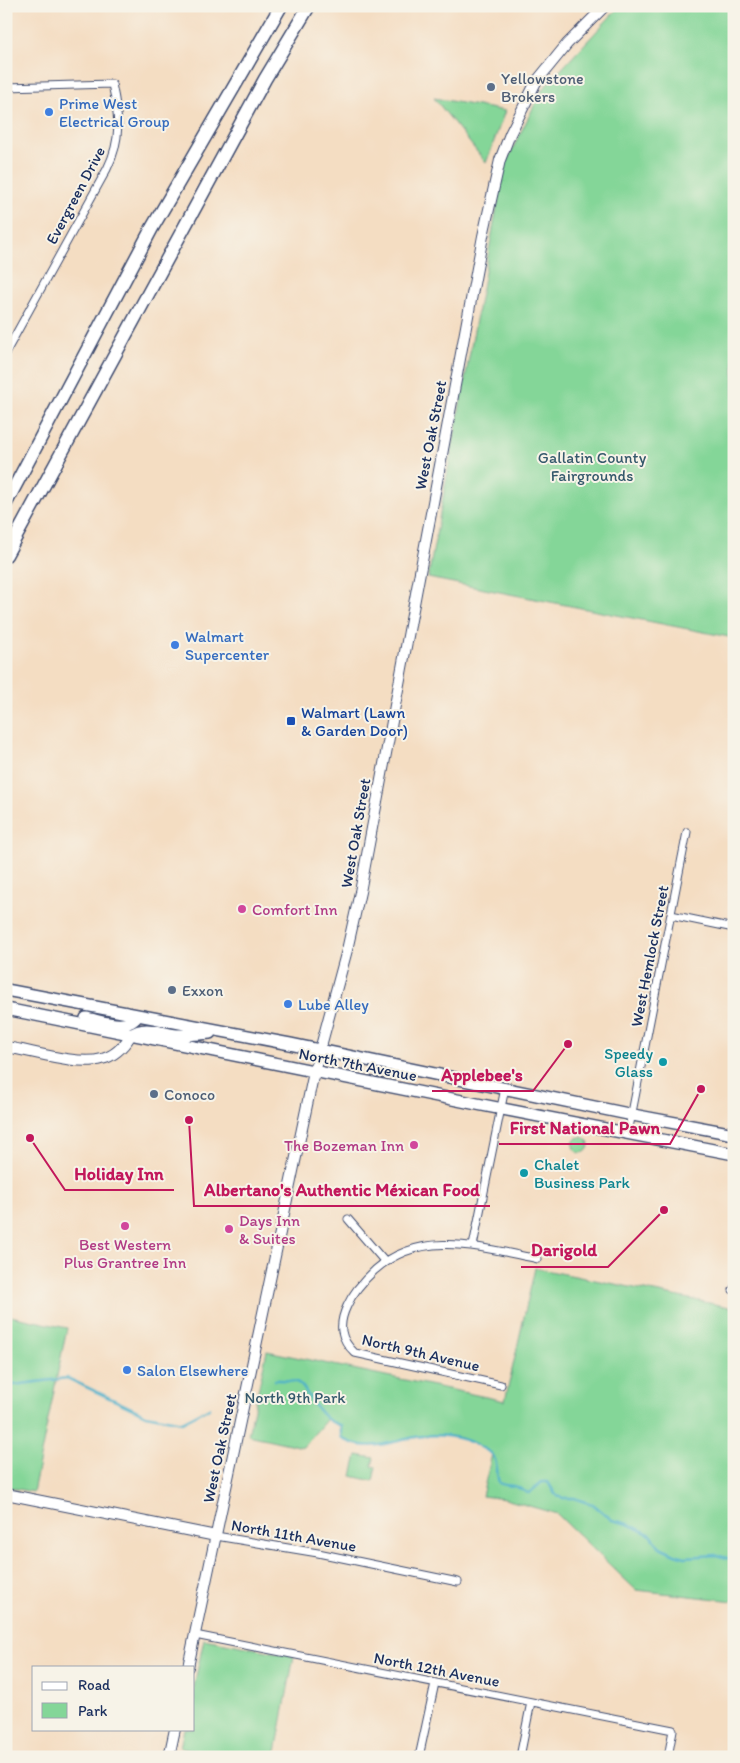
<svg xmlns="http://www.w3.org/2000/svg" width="740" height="1763" font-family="Itim,sans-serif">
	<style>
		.green { fill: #84d698; stroke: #50827b }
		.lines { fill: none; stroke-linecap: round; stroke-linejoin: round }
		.stream { stroke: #4bb0ca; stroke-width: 2.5 }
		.street-casing { stroke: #3c496d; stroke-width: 9 }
		.secondary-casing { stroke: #3c496d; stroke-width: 12 }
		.primary-casing { stroke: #3c496d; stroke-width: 14 }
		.highway-casing { stroke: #3c496d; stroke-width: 15 }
		.street { stroke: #fff; stroke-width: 7 }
		.secondary { stroke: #fff; stroke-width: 10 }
		.primary { stroke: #fff; stroke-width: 11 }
		.highway { stroke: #fff; stroke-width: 12 }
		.service-dot { fill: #5c6f8a; stroke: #f7f3e8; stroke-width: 2 }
		.shop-dot { fill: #3f7fe0; stroke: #f7f3e8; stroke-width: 2 }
		.transit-dot { fill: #1a4fb4; stroke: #f7f3e8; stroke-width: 2 }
		.hotel-dot { fill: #d1479c; stroke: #f7f3e8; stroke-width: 2 }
		.culture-dot { fill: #0f9aa8; stroke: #f7f3e8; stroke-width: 2 }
		.labels { text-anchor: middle; stroke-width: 4; stroke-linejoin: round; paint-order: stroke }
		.service-label { font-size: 16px; fill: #4e5e75; stroke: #f7f3e8; text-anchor: start }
		.shop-label { font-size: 16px; fill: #366cbe; stroke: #f7f3e8; text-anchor: start }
		.street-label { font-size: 16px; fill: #1b2f5e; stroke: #f7f3e8 }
		.park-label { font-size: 16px; fill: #35596c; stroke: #f7f3e8 }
		.transit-label { font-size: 16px; fill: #164399; stroke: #f7f3e8; text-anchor: start }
		.hotel-label { font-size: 16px; fill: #b23c85; stroke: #f7f3e8; text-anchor: start }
		.culture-label { font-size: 16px; fill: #0d838f; stroke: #f7f3e8; text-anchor: end }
		.leader { fill: none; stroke: #c2185b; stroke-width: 2 }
		.callout-dot { fill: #c2185b; stroke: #f7f3e8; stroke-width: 2 }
		.callout-label { font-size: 18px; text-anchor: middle; font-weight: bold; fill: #c2185b; stroke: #f7f3e8; stroke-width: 4; stroke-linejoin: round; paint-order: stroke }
	</style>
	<rect width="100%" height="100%" fill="#f7f3e8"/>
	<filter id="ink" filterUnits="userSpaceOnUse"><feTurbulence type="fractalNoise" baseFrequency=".02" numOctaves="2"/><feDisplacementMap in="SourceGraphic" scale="10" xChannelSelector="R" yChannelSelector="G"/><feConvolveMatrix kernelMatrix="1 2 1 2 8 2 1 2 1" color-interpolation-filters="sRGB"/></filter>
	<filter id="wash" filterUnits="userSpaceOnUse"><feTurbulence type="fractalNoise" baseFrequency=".0096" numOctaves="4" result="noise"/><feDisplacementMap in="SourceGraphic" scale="20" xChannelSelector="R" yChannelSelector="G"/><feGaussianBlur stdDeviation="1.12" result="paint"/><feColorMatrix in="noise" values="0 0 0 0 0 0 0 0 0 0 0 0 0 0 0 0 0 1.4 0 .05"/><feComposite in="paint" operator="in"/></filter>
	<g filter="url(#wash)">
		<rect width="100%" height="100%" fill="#f4ddc2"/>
		<path class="green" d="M620 6H734V638L428 578 505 164 542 90Z
			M434 98 505 111 486 163Z
			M573 1145a8 8 0 1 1 16 0a8 8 0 1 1-16 0Z
			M535 1268 734 1308V1601L636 1590 557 1514 505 1499 482 1496 492 1454C479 1446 466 1437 450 1436 440 1435 426 1435 416 1437 391 1442 365 1454 341 1437L340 1426 331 1422 327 1419 303 1447 248 1435 267 1351 505 1401Z
			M6 1315 67 1328 33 1492 6 1487Z
			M357 1455 374 1458 372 1466 376 1467 373 1481 352 1476Z
			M204 1639 294 1656 275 1757H223L180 1748 184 1729H194V1686Z"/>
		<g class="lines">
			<path class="stream" d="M275 1380C307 1379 300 1387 316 1407 320 1412 325 1418 330 1421 333 1423 337 1423 341 1426V1437C364 1454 391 1442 416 1437 436 1433 461 1436 479 1446 483 1449 489 1451 492 1454 499 1463 496 1474 499 1483 505 1486 512 1485 517 1487 522 1489 523 1492 529 1493L542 1482H548L555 1494 563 1498H574L594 1505 612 1520 628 1524 651 1535 660 1547 675 1554 685 1557 716 1555 734 1560
				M6 1386 67 1378 146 1415 182 1422 209 1408"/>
		</g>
	</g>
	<g filter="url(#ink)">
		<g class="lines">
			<defs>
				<path id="street" d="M6 87 112 84C119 116 122 139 107 169L6 352
					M671 915 734 928
					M628 1133 687 832
					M348 1219 385 1262
					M473 1246 505 1088
					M733 1290 734 1288
					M501 1385 355 1353C340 1339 338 1325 347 1306 353 1292 363 1281 375 1270 423 1228 482 1248 538 1259
					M216 1536 318 1553 458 1582
					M195 1635 673 1730 668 1757
					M419 1757 435 1683
					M520 1757 531 1702"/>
				<path id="secondary" d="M6 1047C32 1051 78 1066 102 1059 115 1056 124 1046 131 1035
					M6 1494 216 1536
					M188 1667 314 1072 347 950 360 892 483 236 500 160 510 134 536 82 567 44 605 6
					M169 1757 175 1729"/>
				<path id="primary" d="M6 990 290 1044 633 1115 734 1134
					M6 1009 477 1104 734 1154
					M86 1018C102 1021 128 1032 138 1015
					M131 1035C146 1024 161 1034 177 1035 188 1035 199 1034 210 1033"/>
				<path id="highway" d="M6 503 152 228 281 6
					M6 555 265 79 309 6"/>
			</defs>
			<use href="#street" class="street-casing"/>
			<use href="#secondary" class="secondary-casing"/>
			<use href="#primary" class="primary-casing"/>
			<use href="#highway" class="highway-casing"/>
			<use href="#street" class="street"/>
			<use href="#secondary" class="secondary"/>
			<use href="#primary" class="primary"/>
			<use href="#highway" class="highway"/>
		</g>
	</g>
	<g class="service-dot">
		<circle cx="491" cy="87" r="5"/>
		<circle cx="172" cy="990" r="5"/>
		<circle cx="154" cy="1094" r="5"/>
	</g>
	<g class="shop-dot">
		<circle cx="49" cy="112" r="5"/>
		<circle cx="175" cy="645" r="5"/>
		<circle cx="288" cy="1004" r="5"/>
		<circle cx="127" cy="1370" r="5"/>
	</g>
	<rect class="transit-dot" x="286" y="716" width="10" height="10" rx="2.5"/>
	<g class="hotel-dot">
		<circle cx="242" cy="909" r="5"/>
		<circle cx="414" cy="1145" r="5"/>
		<circle cx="125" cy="1226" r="5"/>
		<circle cx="229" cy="1229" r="5"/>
	</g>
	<g class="culture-dot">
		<circle cx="663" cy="1062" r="5"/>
		<circle cx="524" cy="1173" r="5"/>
	</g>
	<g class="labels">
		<g class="service-label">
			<text x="501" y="84">Yellowstone<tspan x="501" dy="18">Brokers</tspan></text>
			<text x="182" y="996">Exxon</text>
			<text x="164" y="1100">Conoco</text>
		</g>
		<g class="shop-label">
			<text x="59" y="109">Prime West<tspan x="59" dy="18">Electrical Group</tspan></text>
			<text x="185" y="642">Walmart<tspan x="185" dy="18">Supercenter</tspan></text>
			<text x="298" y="1010">Lube Alley</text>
			<text x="137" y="1376">Salon Elsewhere</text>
		</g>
		<g class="street-label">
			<text transform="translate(75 195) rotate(-62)" y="6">Evergreen Drive</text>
			<text transform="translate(430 435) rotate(-79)" y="6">West Oak Street</text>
			<text transform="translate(355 833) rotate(-80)" y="6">West Oak Street</text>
			<text transform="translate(649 956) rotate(-79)" y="6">West Hemlock Street</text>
			<text transform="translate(358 1064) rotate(11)" y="6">North 7th Avenue</text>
			<text transform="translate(421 1352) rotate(13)" y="6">North 9th Avenue</text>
			<text transform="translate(219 1448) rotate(-78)" y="6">West Oak Street</text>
			<text transform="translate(294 1535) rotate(10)" y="6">North 11th Avenue</text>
			<text transform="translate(437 1669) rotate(11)" y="6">North 12th Avenue</text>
		</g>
		<g class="park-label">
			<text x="592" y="463">Gallatin County<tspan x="592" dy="18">Fairgrounds</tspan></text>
			<text x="295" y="1403">North 9th Park</text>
		</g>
		<g class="transit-label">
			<text x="301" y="718">Walmart (Lawn<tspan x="301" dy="18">&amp; Garden Door)</tspan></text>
		</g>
		<g class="hotel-label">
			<text x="252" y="915">Comfort Inn</text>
			<text x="404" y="1151" text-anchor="end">The Bozeman Inn</text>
			<text x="239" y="1226">Days Inn<tspan x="239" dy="18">&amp; Suites</tspan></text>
			<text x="125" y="1250" text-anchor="middle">Best Western<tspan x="125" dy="18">Plus Grantree Inn</tspan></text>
		</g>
		<g class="culture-label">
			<text x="653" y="1059">Speedy<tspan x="653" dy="18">Glass</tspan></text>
			<text x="534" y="1170" text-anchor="start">Chalet<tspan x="534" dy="18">Business Park</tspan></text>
		</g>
	</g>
	<path class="leader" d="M568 1044L533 1091H432M701 1089L670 1144H499M30 1138L65 1190H174M189 1120L194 1206H490M664 1210L608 1267H521"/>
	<g class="callout-dot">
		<circle cx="568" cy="1044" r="5"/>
		<circle cx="701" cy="1089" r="5"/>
		<circle cx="30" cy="1138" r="5"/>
		<circle cx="189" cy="1120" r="5"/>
		<circle cx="664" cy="1210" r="5"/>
	</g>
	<g class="callout-label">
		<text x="482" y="1081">Applebee's</text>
		<text x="585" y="1134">First National Pawn</text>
		<text x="119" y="1180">Holiday Inn</text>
		<text x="342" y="1196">Albertano's Authentic Méxican Food</text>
		<text x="564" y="1256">Darigold</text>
	</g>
	<rect width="740" height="1763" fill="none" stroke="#f7f3e8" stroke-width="25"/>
	<rect x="32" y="1666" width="162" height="65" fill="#f7f3e8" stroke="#9fa5b1"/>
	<rect x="42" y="1682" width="25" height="8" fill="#ffffff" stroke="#9fa5b1"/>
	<text x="78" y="1690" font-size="15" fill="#1b2f5e">Road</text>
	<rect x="42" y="1703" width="25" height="15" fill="#84d698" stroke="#9fa5b1"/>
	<text x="78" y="1716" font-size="15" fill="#1b2f5e">Park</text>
</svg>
